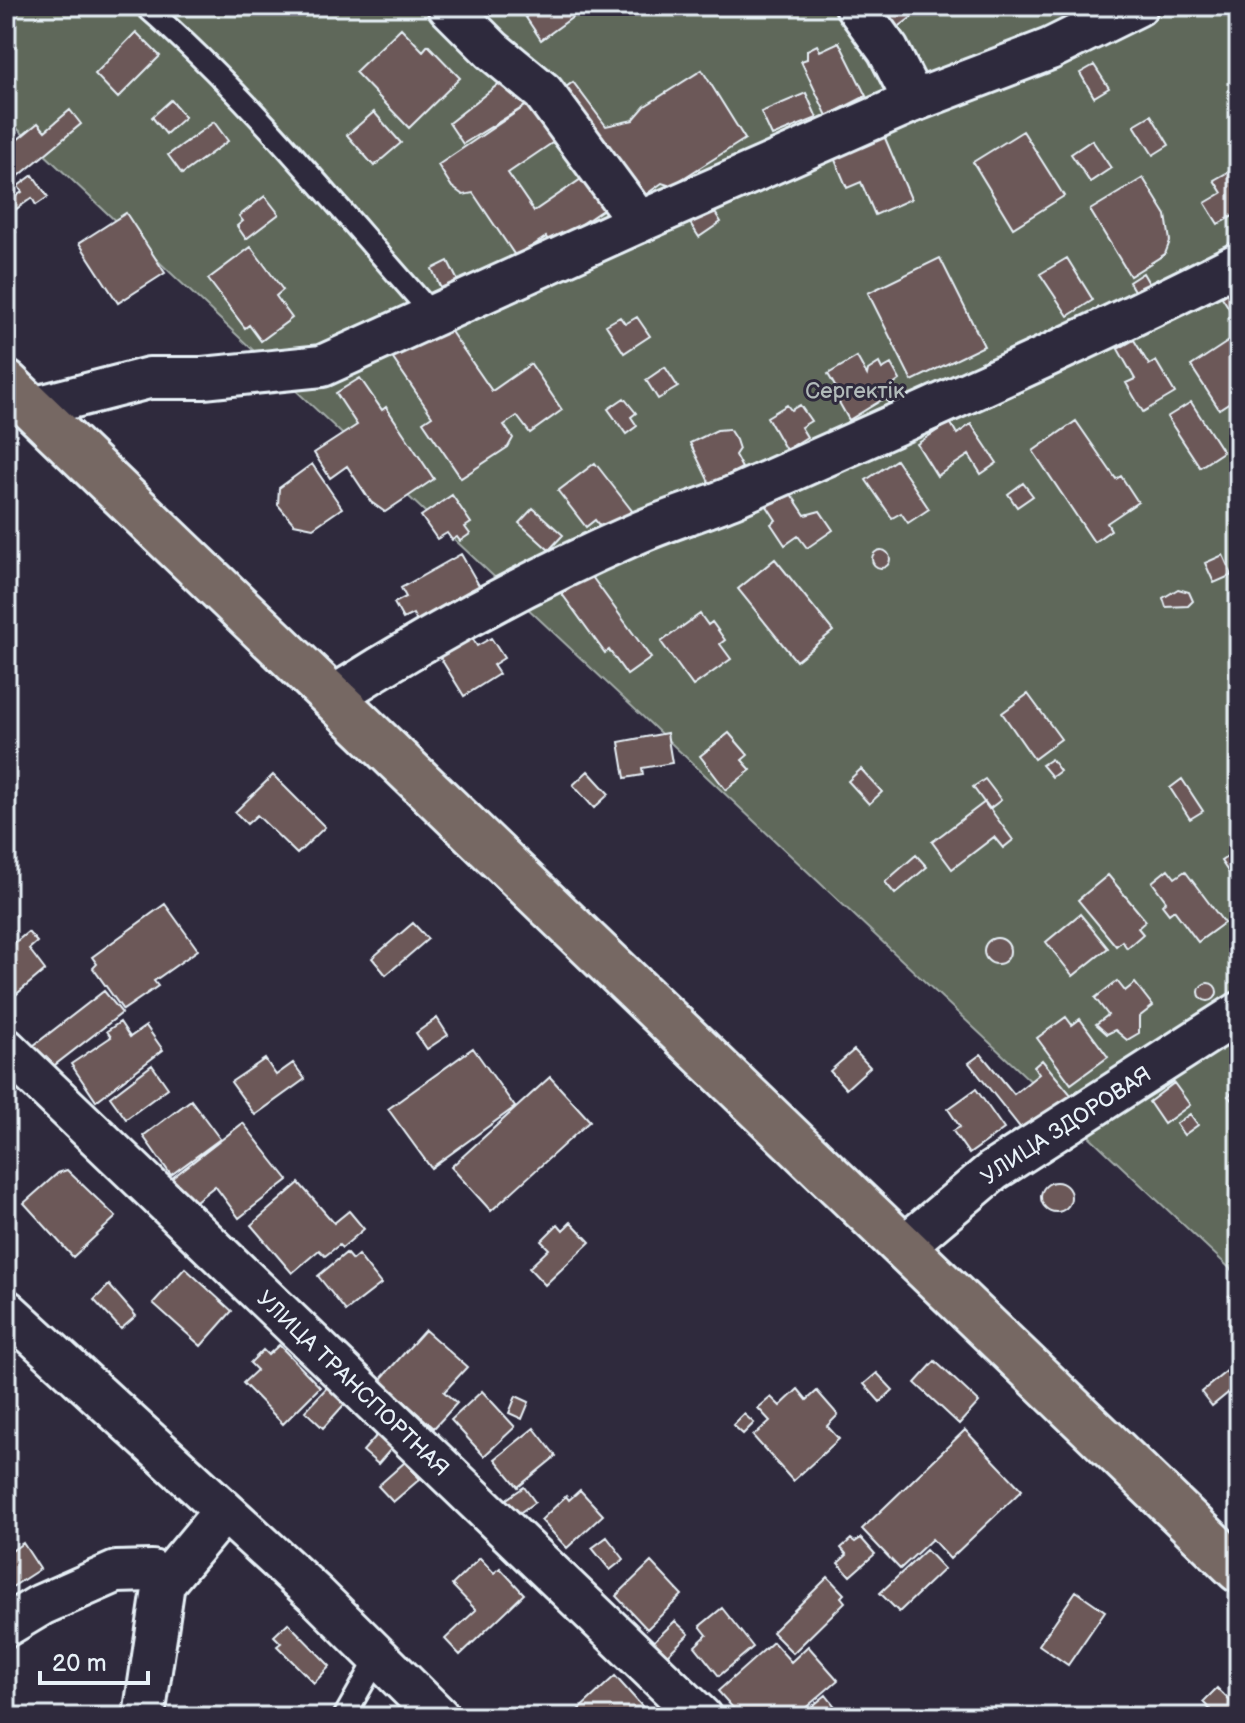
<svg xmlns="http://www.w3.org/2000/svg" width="1245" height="1723" font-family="'Balsamiq Sans',sans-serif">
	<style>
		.green { fill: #5e675a; stroke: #a3aca9; stroke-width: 2 }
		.building { fill: #6c5959; stroke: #e8f1f8; stroke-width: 2 }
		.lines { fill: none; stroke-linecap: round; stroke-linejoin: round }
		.lane-casing { stroke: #e8f1f8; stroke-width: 26 }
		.street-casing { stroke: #e8f1f8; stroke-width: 46 }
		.primary-casing { stroke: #e8f1f8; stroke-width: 50 }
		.lane { stroke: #2f2a3d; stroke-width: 20 }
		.street { stroke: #2f2a3d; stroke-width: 40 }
		.primary { stroke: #766864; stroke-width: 44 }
		.labels { text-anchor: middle; stroke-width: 6; stroke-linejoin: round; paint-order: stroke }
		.park-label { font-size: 22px; fill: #b1bab9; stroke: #2f2a3d }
		.street-label { font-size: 22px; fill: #e8f1f8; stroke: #2f2a3d }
	</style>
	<rect width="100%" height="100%" fill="#2f2a3d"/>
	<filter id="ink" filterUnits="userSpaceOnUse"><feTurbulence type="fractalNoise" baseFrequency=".0125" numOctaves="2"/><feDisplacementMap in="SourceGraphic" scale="16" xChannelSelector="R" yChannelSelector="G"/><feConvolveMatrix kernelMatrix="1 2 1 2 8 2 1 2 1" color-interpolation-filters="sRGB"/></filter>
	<g filter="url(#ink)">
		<path class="green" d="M6 6H1239V1277L6 118Z"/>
		<path class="building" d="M533 6H588L541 40 523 13Z
			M615 6H654L642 13 635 8 621 16Z
			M869 6H917L920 11 889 34Z
			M401 28 423 51 428 45 460 78 409 128 355 72Z
			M136 32 160 56 118 98 95 74Z
			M839 42 866 96 827 116 801 61 807 59V50L817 45 820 51Z
			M1094 65 1109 88 1094 97 1080 73Z
			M702 70 745 139 671 186 662 183 638 200 558 93 573 82 606 126 633 120 645 106Z
			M510 75 530 103 463 144 449 123Z
			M806 93 817 118 772 136 761 112Z
			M171 100 185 117 166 134 152 117Z
			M530 103 555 141 508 173 534 211 590 173 611 204 551 245 546 237 516 257 473 193 463 195 452 187 438 165Z
			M70 110 81 124 13 181H6V149L38 123 45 131Z
			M374 112 401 143 374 166 347 135Z
			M1151 115 1169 145 1153 155 1134 125Z
			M214 122 228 141 182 174 168 155Z
			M882 131 911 199 875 215 861 182 847 188 832 153Z
			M1023 131 1064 196 1013 228 973 162Z
			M1092 140 1111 168 1090 182 1071 154Z
			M1239 166V213L1218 224 1205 203 1222 193 1214 180Z
			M33 175 48 197 36 205 32 198 12 212 6 203 22 192 18 186Z
			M1143 178 1166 215 1170 241 1165 254 1130 276 1090 210Z
			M265 196 279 214 246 239 237 226 243 221 239 216Z
			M712 208 721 222 699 237 690 223Z
			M126 213 165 273 118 303 79 243Z
			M6 217 16 232 6 239Z
			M251 247 283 290 276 296 292 318 261 341 249 325 245 328 208 279Z
			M940 258 984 346 912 381 868 293Z
			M1067 258 1093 300 1068 316 1040 274Z
			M448 261 459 283 442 291 432 269Z
			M1143 273 1150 285 1136 294 1129 282Z
			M1239 286V324L1222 297Z
			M441 317 492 391 531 364 562 410 530 433 517 416 504 425 513 438 508 447 461 478 423 422 432 416 389 353Z
			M620 317 625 324 637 317 650 336 624 353 606 325Z
			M1134 340 1149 365 1156 361 1175 393 1143 412 1126 383 1135 379 1118 349Z
			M1229 341 1239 355V408L1233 400 1219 409 1191 366Z
			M857 357 867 375 868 370 879 363 882 369 891 364 900 380 893 385 899 396 888 402 885 398 849 420 836 397 840 395 828 374Z
			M665 367 678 387 658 399 646 380Z
			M360 378 382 410 386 407 434 479 385 512 371 502 347 466 330 478 314 453 357 425 336 393Z
			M624 398 636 413 631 417 637 426 626 434 608 409Z
			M1191 402 1223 452 1200 467 1167 417Z
			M787 405 791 410 800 405 811 421 801 427 807 437 786 450 767 417Z
			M1076 421 1116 479 1121 476 1138 502 1107 523 1111 530 1094 542 1033 451Z
			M950 422 957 434 971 424 997 463 981 474 969 455 937 476 917 444Z
			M729 429 736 440 739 449 735 455 742 468 710 484 690 443 717 430Z
			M896 460 929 509 908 523 901 513 892 518 866 480Z
			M595 463 633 512 606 534 595 520 586 527 558 491Z
			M312 464 342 508 313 528 294 524 278 505 279 488Z
			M1023 483 1033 496 1017 507 1008 494Z
			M785 485 805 515 820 511 833 530 807 548 798 536 785 545 771 524 776 520 763 500Z
			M452 495 471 523 465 527 470 534 460 541 457 537 452 540 447 533 437 539 421 516Z
			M533 508 563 535 549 550 519 523Z
			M872 559a9 9 0 1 1 18 0a9 9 0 1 1-18 0Z
			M461 554 484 594 421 629 413 614 403 619 394 603 406 597 401 588Z
			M1223 555 1232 575 1214 583 1205 563Z
			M775 559 833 631 796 661 738 589Z
			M590 574 651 658 627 675 609 650 605 653 562 594Z
			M1178 589 1189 592 1193 601 1188 606 1166 607 1163 598Z
			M700 614 708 625 712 622 725 640 720 644 731 659 693 686 661 642Z
			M470 634 477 646 491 638 504 658 493 665 499 674 464 696 438 654Z
			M1028 694 1061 739 1034 759 1002 713Z
			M667 733 672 763 642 768 643 775 625 778 619 742Z
			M729 733 748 755 742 760 751 770 726 790 700 756Z
			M1051 759 1060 771 1052 777 1042 765Z
			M861 769 882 792 869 804 848 781Z
			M588 771 609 794 594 808 573 785Z
			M273 775 325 827 297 854 257 815 247 824 235 812Z
			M985 779 1001 800 989 809 973 787Z
			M1182 779 1203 811 1190 819 1170 788Z
			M985 802 1013 840 1003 848 994 837 952 869 932 842Z
			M1239 849V888L1221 861Z
			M916 855 927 867 895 894 885 882Z
			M1168 869 1175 878 1185 871 1224 923 1198 942 1174 910 1169 914 1162 905 1166 901 1152 882Z
			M1108 875 1146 921 1138 928 1143 934 1127 948 1122 941 1116 946 1078 900Z
			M165 904 198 950 154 981 158 986 123 1010 93 968 97 964 92 957Z
			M1080 914 1108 948 1073 976 1046 942Z
			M413 923 428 939 386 975 372 958Z
			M28 932 37 942 29 949 45 970 6 1003V950Z
			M984 951a13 13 0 1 1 26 0a13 13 0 1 1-26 0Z
			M1117 981 1125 991 1135 983 1153 1006 1139 1017V1033L1127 1040 1115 1030 1107 1034 1096 1024 1108 1015 1095 998Z
			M1199 992a9 9 0 1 1 18 0a9 9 0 1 1-18 0Z
			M104 991 122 1013 47 1071 29 1049Z
			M1066 1017 1072 1025 1080 1019 1108 1057 1071 1084 1037 1038Z
			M437 1018 448 1035 427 1049 416 1033Z
			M120 1022 130 1037 146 1026 163 1050 96 1101 71 1064 111 1037 107 1031Z
			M473 1048 515 1107 431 1168 388 1109Z
			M854 1050 870 1067 846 1089 830 1071Z
			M981 1054 1014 1094 1039 1074 1034 1067 1042 1060 1077 1102 1030 1140 969 1063Z
			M265 1059 276 1075 293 1063 305 1079 255 1115 231 1082Z
			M152 1065 168 1088 126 1119 110 1097Z
			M550 1077 590 1121 491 1211 451 1167Z
			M1174 1083 1190 1105 1164 1124 1149 1102Z
			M1239 1087V1108L1228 1096Z
			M976 1089 1004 1129 969 1154 953 1131 960 1127 948 1109Z
			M191 1100 220 1139 171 1175 143 1136Z
			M1190 1114 1198 1125 1184 1135 1176 1124Z
			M243 1123 288 1180 239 1218 215 1186 187 1208 167 1182Z
			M67 1170 116 1217 73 1257 24 1203 58 1173Z
			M1041 1197a15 15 0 1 1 30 0a15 15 0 1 1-30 0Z
			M299 1183 334 1223 349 1211 364 1229 342 1248 339 1245 325 1256 319 1250 292 1273 251 1225Z
			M571 1222 590 1242 545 1285 529 1268 549 1249 541 1241 558 1224 563 1230Z
			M346 1253 352 1260 358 1255 381 1284 346 1311 318 1276Z
			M185 1268 232 1311 201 1346 153 1303Z
			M109 1285 136 1316 121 1329 94 1300Z
			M1239 1289V1311L1229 1296Z
			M425 1330 467 1367 444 1392 457 1403 434 1428 380 1380Z
			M279 1345 320 1387 283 1424 243 1383 257 1370 250 1363 263 1350 268 1355Z
			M935 1361 979 1402 959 1424 915 1383Z
			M1228 1370 1239 1384 1212 1406 1201 1392Z
			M877 1373 893 1390 880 1402 864 1384Z
			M332 1382 350 1398 323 1428 305 1411Z
			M798 1389 807 1400 817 1391 838 1415 827 1426 839 1439 793 1481 753 1436 770 1421 758 1408 771 1397 780 1406Z
			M482 1391 515 1427 484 1456 451 1420Z
			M516 1396 529 1402 522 1419 509 1413Z
			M744 1414 754 1423 743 1434 733 1425Z
			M384 1427 398 1441 378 1464 363 1451Z
			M534 1428 556 1456 518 1487 495 1459Z
			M965 1430 1022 1490 950 1559 932 1539 900 1569 862 1529Z
			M405 1462 420 1479 393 1502 378 1486Z
			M524 1487 535 1502 515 1516 505 1500Z
			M580 1490 603 1515 567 1548 541 1520 566 1496 569 1500Z
			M607 1537 624 1559 610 1570 592 1548Z
			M861 1538 875 1554 850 1576 838 1563 847 1555 841 1548 851 1539 855 1542Z
			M23 1543 40 1569 6 1591V1555Z
			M926 1550 944 1569 899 1612 880 1593Z
			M480 1558 494 1573 500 1568 524 1594 460 1655 445 1639 476 1610 452 1585Z
			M651 1562 682 1595 647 1629 616 1596Z
			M828 1577 844 1594 841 1597 845 1602 793 1653 772 1632Z
			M1076 1591 1105 1611 1068 1665 1039 1645Z
			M722 1608 753 1647 719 1676 695 1646 707 1635 700 1626Z
			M675 1621 689 1634 663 1659 650 1645Z
			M288 1623 330 1666 314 1683 277 1646 281 1643 274 1636Z
			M773 1642 791 1662 808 1646 838 1680 795 1717H741L718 1691Z
			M615 1676 648 1713 644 1717H580L576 1712Z
			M1217 1688 1236 1707 1226 1717H1217L1203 1702Z
			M826 1695 837 1709 828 1717H799Z"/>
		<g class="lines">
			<defs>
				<path id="lane" d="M145 6C252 99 341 212 435 317
					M344 1717 378 1657"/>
				<g id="street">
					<path d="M448 6 492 50 543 92 639 222"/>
					<path d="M856 6 888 50 914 101"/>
					<path d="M32 408 149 378H203L322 366 639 222 914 101 1050 49 1137 6"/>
					<path d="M331 698C428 636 528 581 633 535 666 520 702 510 735 496 904 421 1074 347 1239 263"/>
					<path id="s1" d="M6 1049 701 1717"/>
					<path id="s2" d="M903 1247 993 1171 1239 1013"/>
					<path d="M6 1310 315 1594 439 1717"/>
					<path d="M6 1626 41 1605 116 1572 152 1571 164 1583"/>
					<path d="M144 1717 164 1583 224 1511"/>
				</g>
				<path id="primary" d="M6 383 1239 1570"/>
			</defs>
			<use href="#lane" class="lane-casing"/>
			<use href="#street" class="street-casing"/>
			<use href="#primary" class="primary-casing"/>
			<use href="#lane" class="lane"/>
			<use href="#street" class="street"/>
			<use href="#primary" class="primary"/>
		</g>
	</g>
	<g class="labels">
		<g class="park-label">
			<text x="855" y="398">Сергектік</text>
		</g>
		<g class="street-label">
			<text dy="8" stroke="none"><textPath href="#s2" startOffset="204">УЛИЦА ЗДОРОВАЯ</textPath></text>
			<text dy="8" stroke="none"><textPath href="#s1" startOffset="482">УЛИЦА ТРАНСПОРТНАЯ</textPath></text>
		</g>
	</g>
	<rect width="1245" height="1723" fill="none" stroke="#2f2a3d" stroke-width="32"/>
	<rect x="16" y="16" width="1213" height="1691" fill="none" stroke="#e8f1f8" stroke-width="3" filter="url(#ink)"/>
	<path d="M40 1671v12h108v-12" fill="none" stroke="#e8f1f8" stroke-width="4"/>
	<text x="52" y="1671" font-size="24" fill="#e8f1f8" stroke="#2f2a3d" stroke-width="6" paint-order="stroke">20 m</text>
</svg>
